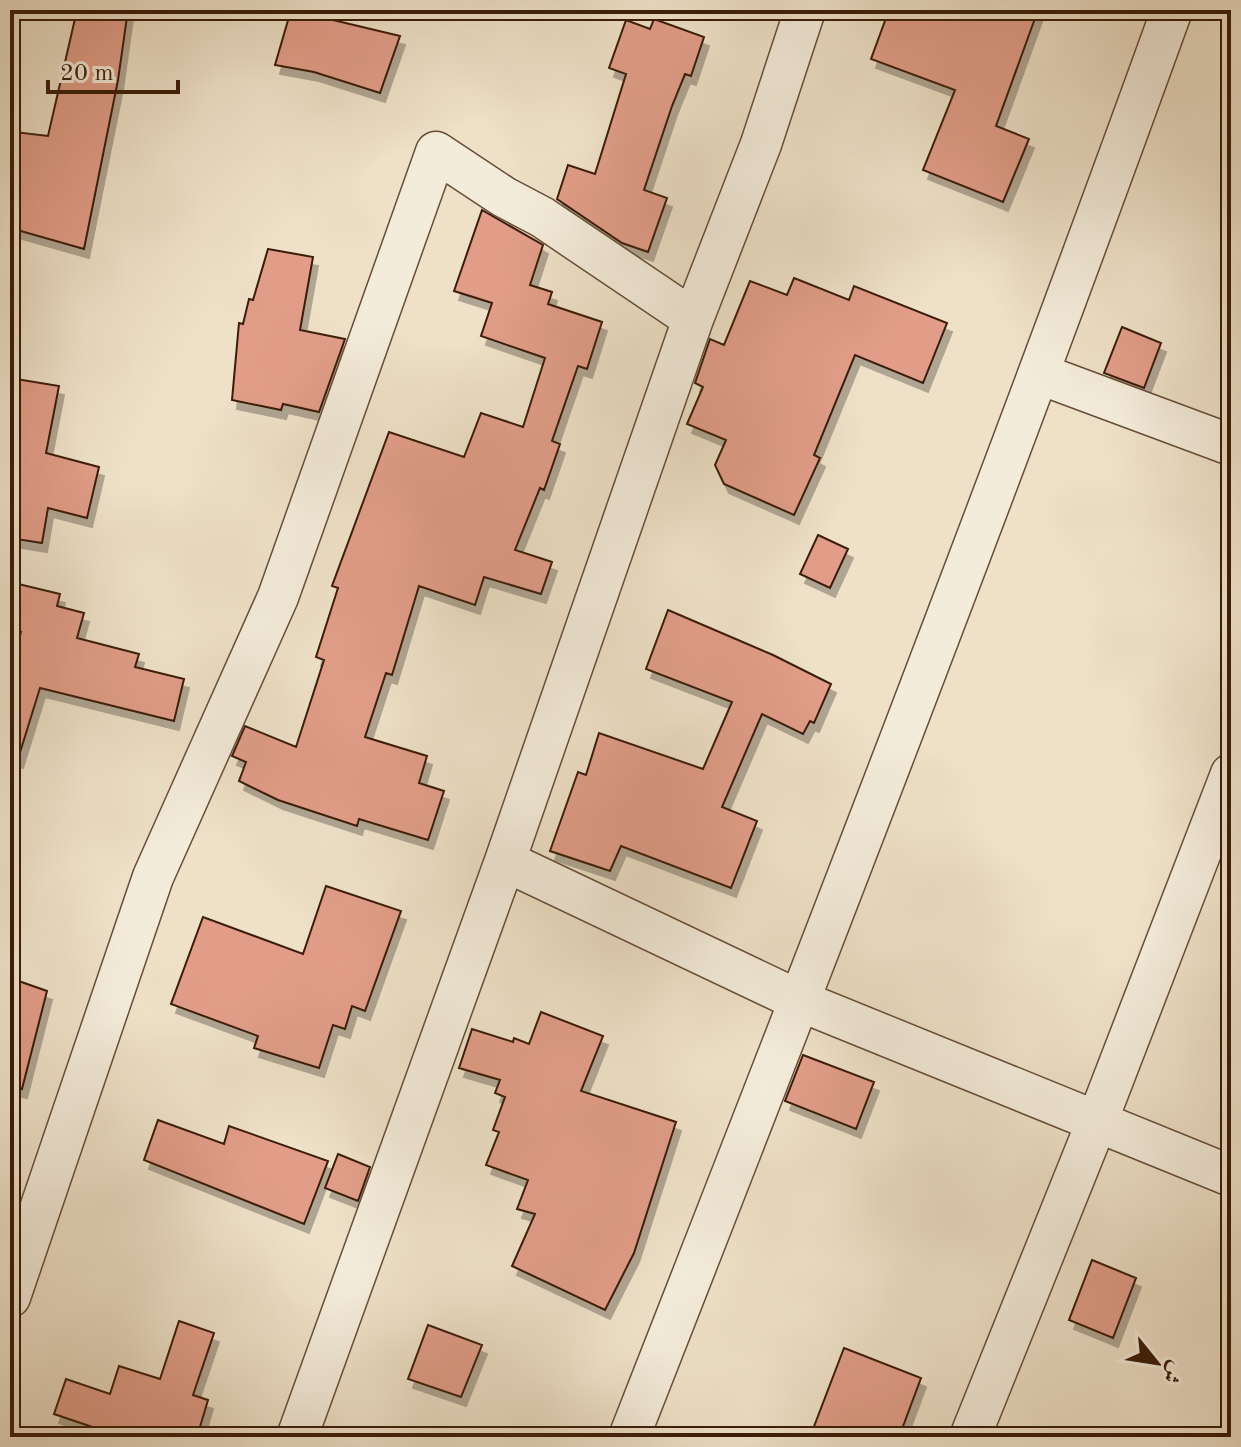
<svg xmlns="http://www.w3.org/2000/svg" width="1241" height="1447" font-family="'Old Standard TT',Amiri,serif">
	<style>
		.building { fill: #e19d88; stroke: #3a1c07; stroke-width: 2; filter: url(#shadow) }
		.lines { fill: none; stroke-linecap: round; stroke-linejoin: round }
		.street-casing { stroke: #674d37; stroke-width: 43 }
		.street { stroke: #f4ecdb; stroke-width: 40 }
	</style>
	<defs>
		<filter id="shadow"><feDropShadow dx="5" dy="9" stdDeviation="0" flood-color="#0004"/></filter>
	</defs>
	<rect width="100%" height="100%" fill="#eee1c8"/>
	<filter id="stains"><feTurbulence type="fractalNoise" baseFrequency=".0025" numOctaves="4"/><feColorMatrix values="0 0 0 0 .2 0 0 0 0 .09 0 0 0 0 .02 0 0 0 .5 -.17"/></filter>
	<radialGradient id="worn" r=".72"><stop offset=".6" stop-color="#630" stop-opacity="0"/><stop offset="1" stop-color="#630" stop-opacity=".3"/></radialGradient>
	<path class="building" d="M77 10H128L118 80 84 249 10 228 15 132 48 136Z
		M291 10 400 36 380 93 314 72 275 65Z
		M889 10H1038L996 126 1029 139 1003 202 923 170 955 90 871 59Z
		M654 19 704 37 691 76 685 74 672 106 644 190 667 198 648 252 622 243 557 199 568 165 595 174 626 74 609 68 626 20 650 29Z
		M482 210 543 245 530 285 552 292 548 304 602 322 587 369 578 366 552 441 560 444 544 490 540 488 515 550 552 562 541 594 484 577 475 605 419 586 392 675 386 673 365 737 427 756 419 783 444 791 428 840 359 819 357 826 278 800 239 781 246 762 232 756 245 726 296 747 324 660 316 657 338 588 332 586 389 432 464 457 481 413 523 427 545 358 481 336 492 303 454 291Z
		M268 249 313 257 300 330 345 339 319 412 283 404 281 410 232 400 239 323 243 324 249 299 253 300Z
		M794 278 849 300 854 286 947 323 923 383 855 355 814 455 820 458 794 515 724 484 715 465 726 440 687 424 703 387 695 383 710 339 724 345 750 281 787 295Z
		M1122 327 1161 343 1144 388 1104 373Z
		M10 378 59 386 46 453 99 467 87 518 48 508 42 543 10 538Z
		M818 535 848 549 830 588 800 574Z
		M10 582 60 594 57 606 84 613 77 638 139 654 135 667 184 679 174 721 40 688 18 759 10 758V674L21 632 10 629Z
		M668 610 773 655 831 684 814 723 810 721 803 734 762 714 722 807 757 821 731 888 621 846 610 871 550 851 578 772 586 775 599 733 703 769 732 702 646 669Z
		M326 886 401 911 365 1011 352 1006 345 1029 333 1025 319 1068 254 1048 258 1036 171 1004 203 917 303 954Z
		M10 978 47 991 22 1089 10 1087Z
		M541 1012 603 1036 581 1091 676 1122 634 1253 605 1310 512 1266 535 1214 517 1209 528 1180 486 1165 499 1132 493 1130 505 1097 495 1093 500 1080 459 1068 472 1029 513 1042 514 1038 529 1044Z
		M803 1055 874 1082 856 1129 785 1101Z
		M158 1120 224 1144 229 1126 328 1161 304 1224 144 1160Z
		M338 1154 370 1167 358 1201 325 1188Z
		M1092 1260 1136 1278 1113 1338 1069 1320Z
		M179 1321 214 1333 193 1395 208 1400 197 1437H122L54 1414 66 1379 110 1394 119 1366 160 1379Z
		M428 1325 482 1345 461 1397 408 1379Z
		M844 1348 921 1378 899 1437H810Z"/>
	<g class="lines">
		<defs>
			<path id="street" d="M1040 374 1231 445
				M505 861 800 1001 1231 1176
				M10 1297 153 877 278 597 436 152 504 197 542 217 693 319
				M297 1437 505 861 693 319 761 144 805 10
				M629 1437C815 963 999 489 1172 10
				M970 1437 1096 1124 1231 774"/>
		</defs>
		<use href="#street" class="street-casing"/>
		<use href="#street" class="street"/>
	</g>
	<rect width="1241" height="1447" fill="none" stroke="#eee1c8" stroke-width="40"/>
	<rect x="12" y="12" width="1217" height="1423" fill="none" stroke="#3a1c07" stroke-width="4"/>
	<rect x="20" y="20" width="1201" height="1407" fill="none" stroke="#3a1c07" stroke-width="2"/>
	<g transform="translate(1157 1363) rotate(120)" stroke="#f4ecdb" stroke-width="6" paint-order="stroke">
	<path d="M0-6L14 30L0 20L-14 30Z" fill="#3a1c07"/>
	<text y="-12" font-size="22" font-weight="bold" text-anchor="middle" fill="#3a1c07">ش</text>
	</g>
	<path d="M48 80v12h130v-12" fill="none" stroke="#3a1c07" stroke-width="4"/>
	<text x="60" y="80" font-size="24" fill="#3a1c07" stroke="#f4ecdb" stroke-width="6" paint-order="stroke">20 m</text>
	<rect width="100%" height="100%" filter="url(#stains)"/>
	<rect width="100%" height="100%" fill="url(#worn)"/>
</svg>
